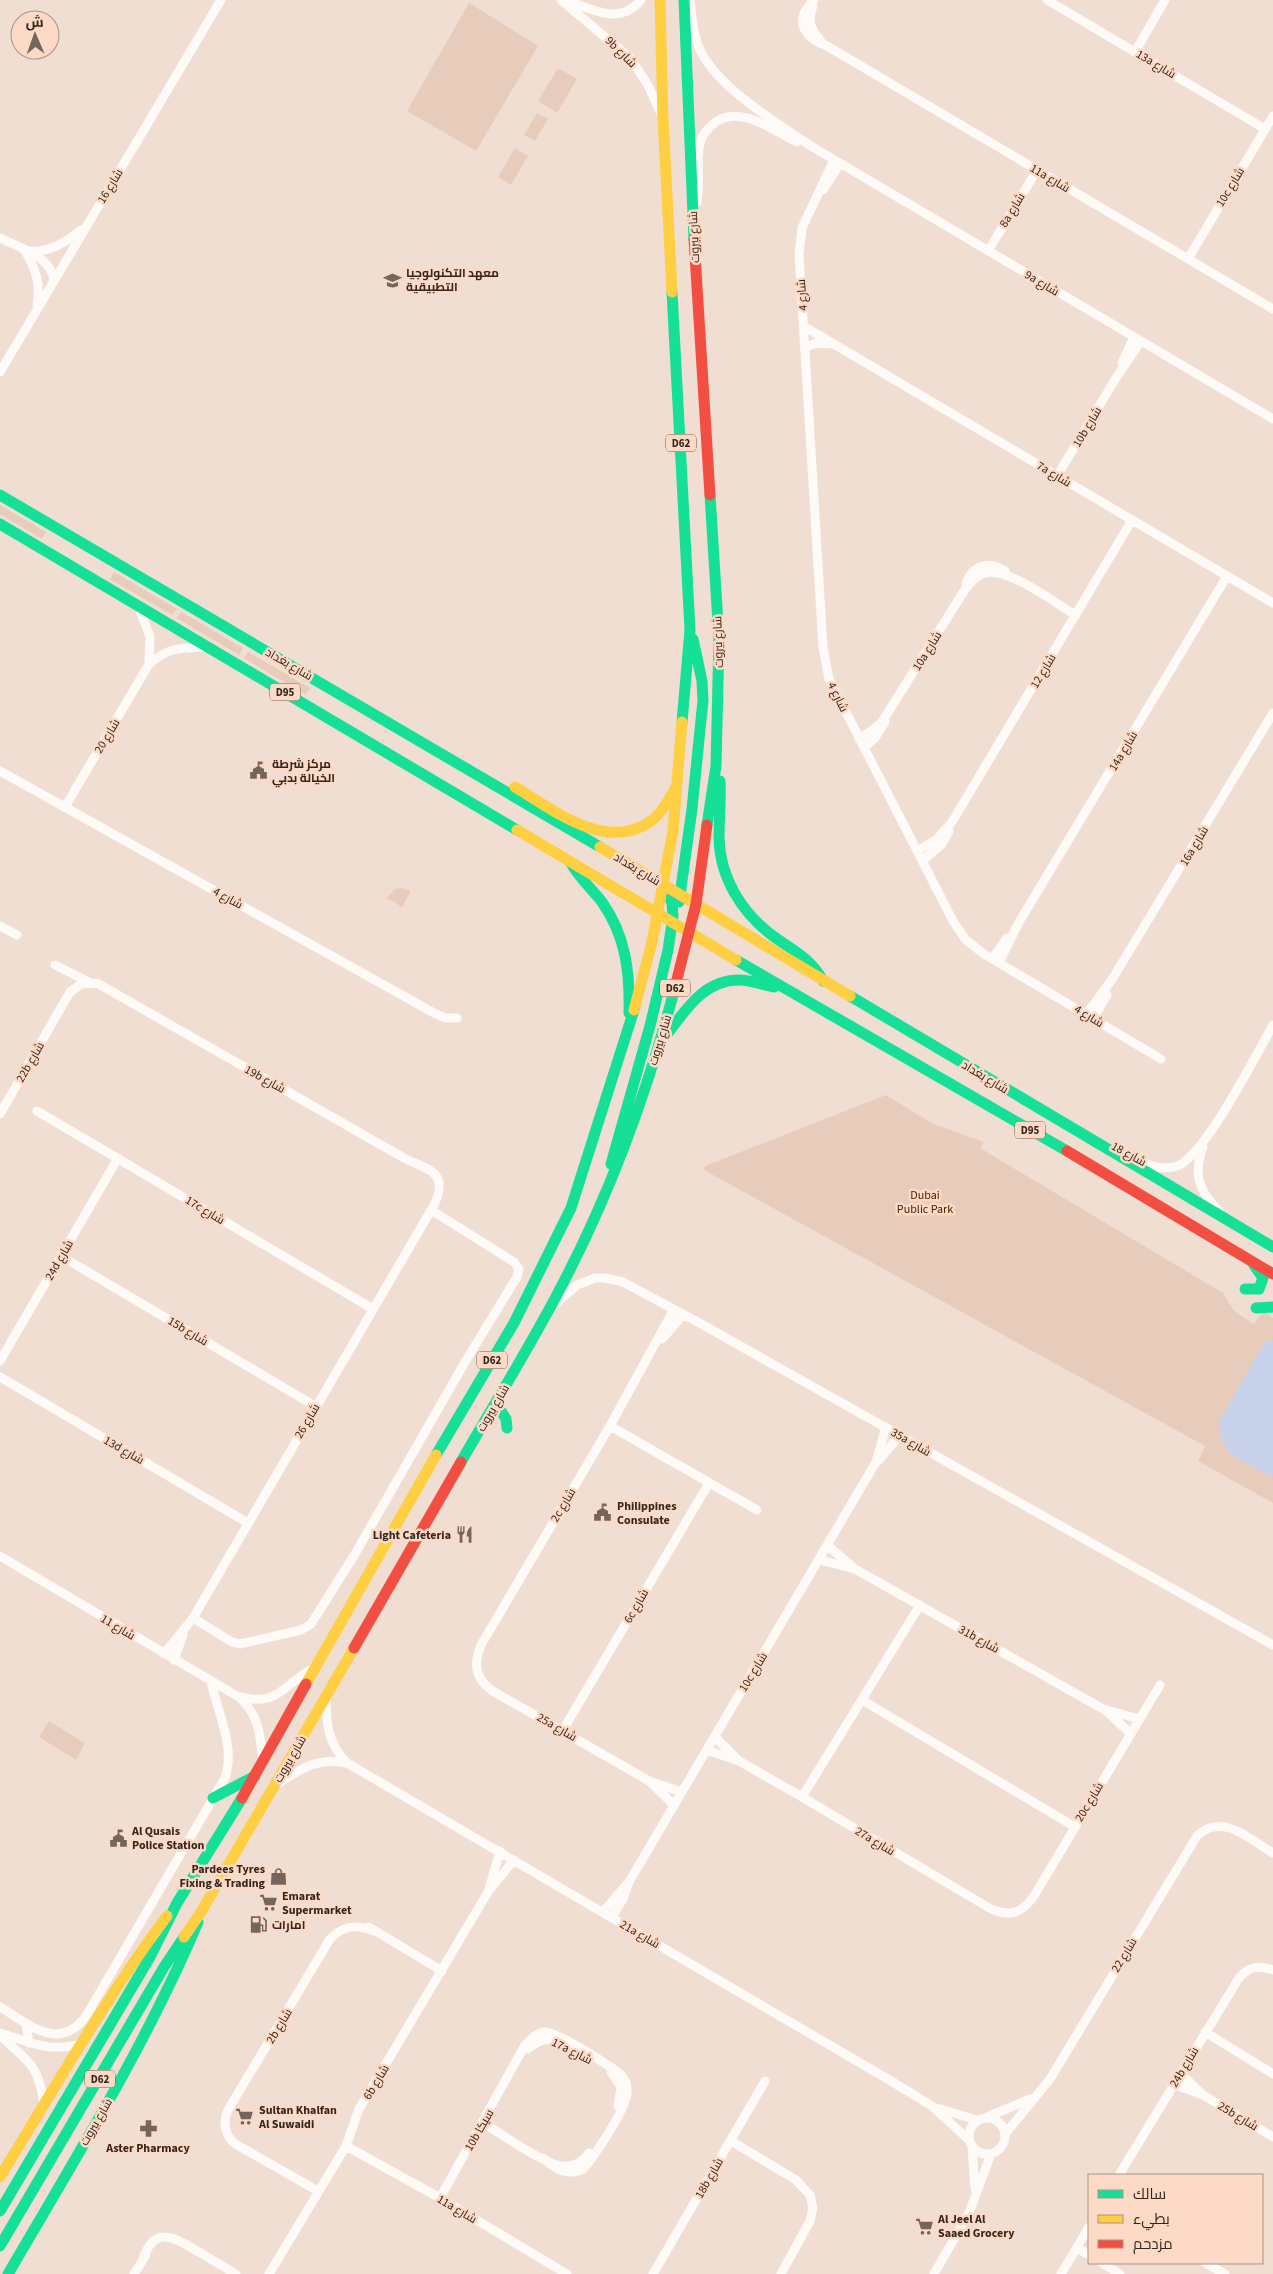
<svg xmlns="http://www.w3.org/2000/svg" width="1273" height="2274" font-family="'Source Sans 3',Cairo,sans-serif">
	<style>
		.green { fill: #e8ccbb }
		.water { fill: #c7d1e9 }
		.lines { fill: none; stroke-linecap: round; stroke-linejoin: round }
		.street { stroke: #fdfaf8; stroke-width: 9 }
		.fast { stroke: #16e098; stroke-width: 11 }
		.slow { stroke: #ffcf43; stroke-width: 11 }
		.jam { stroke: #f24e42; stroke-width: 11 }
		.labels { text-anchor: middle; stroke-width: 5; stroke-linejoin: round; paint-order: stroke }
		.shield { fill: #fddac6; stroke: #6f5c50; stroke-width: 1 }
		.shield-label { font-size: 11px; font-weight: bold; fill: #32261e }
		.street-label { font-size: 12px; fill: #32261e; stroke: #fddac6 }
		.poi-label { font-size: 12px; font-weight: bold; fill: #32261e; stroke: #fddac6; text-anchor: start }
		.park-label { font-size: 12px; fill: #492105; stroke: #fddac6 }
	</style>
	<rect width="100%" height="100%" fill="#f0ded3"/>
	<path class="green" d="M469 3 538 46 476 151 407 111Z
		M558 68 577 79 557 113 538 101Z
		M537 113 548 119 535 141 524 135Z
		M515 148 528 156 511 185 498 177Z
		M0 505 46 532 42 539 0 514Z
		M114 572 177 609 172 615 110 579Z
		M181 612 243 648 239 655 177 618Z
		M248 652 310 688 306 695 244 658Z
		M402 888 411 891 402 907 387 898 395 889Z
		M886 1095 933 1124 984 1142 980 1148 1223 1293 1234 1311 1254 1324 1263 1312 1273 1318V1503L1198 1461 1205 1446 704 1170 705 1166Z
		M49 1721 85 1743 76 1760 39 1737Z"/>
	<path class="water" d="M1273 1339V1477C1246 1462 1216 1457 1220 1420L1264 1343Z"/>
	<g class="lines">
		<path class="street" d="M561 0 630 58 648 85 661 114
			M565 0C591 8 618 27 641 0
			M690 0C692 18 693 36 701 52 720 89 777 123 811 146L1273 419
			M814 0C793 20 803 37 827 46L1273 309
			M1047 0 1265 129
			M813 6C807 20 811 30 821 41
			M1135 52 1165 0
			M834 160 802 228 799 254 823 647 829 679 953 921 966 940 984 954 1161 1059
			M823 190 840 164
			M697 202C700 184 697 166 699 148 700 139 705 131 712 125 737 102 772 130 797 142
			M0 238C19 248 52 256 54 281
			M25 251C36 268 41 285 37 305
			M27 251C49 253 65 243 81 230
			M988 251 1037 170
			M1188 259 1273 116
			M805 327 1273 603
			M806 347 817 343 832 344
			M1122 363 1134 337
			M0 372 221 0
			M1057 476 1116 378 1141 341
			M966 584C972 565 990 560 1005 571
			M138 605 150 637 149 664
			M859 739 874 729 882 722 964 591C970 584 975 576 985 573 1007 566 1056 604 1076 615
			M864 748 875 738 885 722
			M0 771 434 1013 445 1018H457
			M65 807 149 664C169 647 180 648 206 647
			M917 851 937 839 952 822 1132 520
			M922 861 942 844 949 831
			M0 926 17 935
			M992 959 1007 938
			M999 963 1018 924 1227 576
			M55 965 89 982
			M1086 1015 1113 978 1273 713
			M1093 1019 1107 995
			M37 1111 373 1309
			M0 1114 70 992 81 984 97 983 404 1158C427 1170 450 1171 434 1205L193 1618 164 1654
			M1203 1147C1193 1175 1198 1190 1219 1211
			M1130 1155C1145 1164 1159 1172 1177 1166 1205 1156 1256 1055 1273 1025
			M61 1256 315 1406
			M554 1305 577 1285 595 1278H605L623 1282 703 1325 1273 1645
			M673 1311 610 1426 481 1645C473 1664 475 1677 491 1690L649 1781 682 1792
			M662 1339 682 1316
			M0 1361 118 1158
			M0 1377 248 1523
			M610 1426 757 1510
			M878 1461 900 1435
			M828 1546 855 1569 1103 1709 1139 1719
			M0 1556 237 1696C280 1708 282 1684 314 1668
			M820 1560 855 1569
			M193 1618 232 1642 240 1644 301 1630 311 1624 355 1554 465 1362 517 1277 519 1269 514 1262 431 1210
			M174 1660 183 1635
			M239 1697C260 1716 260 1736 263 1762
			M326 1697C326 1723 328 1744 347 1763L891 2081 932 2106 969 2140
			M862 1700 1075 1827
			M1105 1710 1130 1733
			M563 1730 709 1483
			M715 1737 739 1761
			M707 1750 739 1761 802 1797 991 1909C1011 1917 1022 1913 1034 1896L1160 1685
			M649 1781 674 1805
			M276 1785C301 1769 316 1757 347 1763
			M802 1797 920 1605
			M489 1889 500 1851
			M603 1912 627 1884
			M612 1917 623 1899 629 1882 876 1462 886 1427
			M369 1927 442 1971
			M0 2007C29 2024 59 2053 86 2016L225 1778C236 1746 217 1712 211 1681
			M26 2023 29 2043
			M1205 2032 1273 2074
			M0 2033C31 2042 48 2053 81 2044
			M0 2035C28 2063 37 2061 44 2103
			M528 2049C537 2041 547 2036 559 2042
			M611 2072 621 2087 618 2106
			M1180 2073 1201 2093
			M1173 2084 1203 2095 1273 2137
			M937 2108 977 2120
			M987 2117 1030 2099
			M969 2136a18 18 0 1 1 36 0a18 18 0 1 1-36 0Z
			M483 2123C502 2134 543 2164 562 2166 574 2167 583 2162 589 2153
			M1005 2134 1050 2079 1197 1836C1222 1812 1249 1839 1273 1853
			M731 2141 796 2180 810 2195 813 2208 810 2221 781 2274
			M346 2146 440 2198 567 2274
			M972 2147 975 2189
			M1119 2175 1239 1978C1249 1966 1259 1965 1273 1970
			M318 2191 237 2145C225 2137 222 2123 228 2110L330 1939C343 1925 357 1924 374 1931
			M440 2198 525 2045C530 2040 536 2033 544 2032 556 2031 607 2064 619 2073 625 2078 628 2085 627 2094 625 2110 595 2156 583 2169 568 2177 555 2169 543 2158
			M1077 2248 1089 2255
			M143 2259C155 2223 176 2239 199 2252 211 2259 224 2267 236 2274
			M1102 2263 1120 2274
			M1206 2263 1225 2274
			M134 2274 146 2255
			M269 2274 346 2146 359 2109 488 1892 514 1860
			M653 2274 765 2081
			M934 2274 969 2213 991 2154
			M1061 2274 1089 2227"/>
		<path class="fast" d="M684 0 694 239
			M672 292 690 630 682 722
			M0 495 600 847
			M0 524 517 830
			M720 781C721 800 719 819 719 838 720 878 742 913 773 936 792 950 811 958 823 981
			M707 825 716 766 719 639 710 495
			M571 863C579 878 592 889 602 902 626 936 630 973 629 1013
			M679 902 692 809 703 700 702 681 693 639
			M736 960 1067 1151
			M850 996 1273 1247
			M665 1037C685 1011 703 980 739 980 751 980 763 985 774 987
			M611 1164 650 1026 668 950 673 916 672 903 664 886
			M1245 1289H1259L1263 1278 1254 1265
			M1256 1308 1273 1307
			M496 1403 506 1419 507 1428
			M436 1455 514 1323 571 1208 634 1010
			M461 1462C494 1404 530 1347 561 1287 610 1194 647 1093 674 991
			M213 1798 255 1776
			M0 2211 150 1957 177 1903 242 1798
			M0 2246 164 1967 184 1937
			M8 2274C75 2159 146 2045 198 1922"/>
		<path class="slow" d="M660 0 663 118 672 292
			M515 787C554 810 606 853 651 821 662 813 669 799 676 787
			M517 830 736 960
			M600 847 850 996
			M634 1010 652 942 673 831 682 722
			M306 1684 436 1455
			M184 1937 201 1912 354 1648
			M0 2177C54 2089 105 1999 167 1916"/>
		<path class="jam" d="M694 239 710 495
			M674 991 696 904 707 825
			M1067 1151 1273 1274
			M354 1648 461 1462
			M242 1798 306 1684"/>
	</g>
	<defs>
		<symbol id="university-bare" viewBox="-9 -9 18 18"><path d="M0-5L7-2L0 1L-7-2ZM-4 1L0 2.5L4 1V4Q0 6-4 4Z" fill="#74665d" stroke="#fddac6" stroke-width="2.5" paint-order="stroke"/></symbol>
		<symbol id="civic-bare" viewBox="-9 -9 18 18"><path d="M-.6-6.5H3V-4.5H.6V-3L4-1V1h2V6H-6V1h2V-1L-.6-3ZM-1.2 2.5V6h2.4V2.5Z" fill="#74665d" stroke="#fddac6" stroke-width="2.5" paint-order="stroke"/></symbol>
		<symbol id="restaurant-bare" viewBox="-9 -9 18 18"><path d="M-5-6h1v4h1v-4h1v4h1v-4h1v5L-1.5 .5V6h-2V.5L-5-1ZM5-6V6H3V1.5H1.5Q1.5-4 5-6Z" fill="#74665d" stroke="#fddac6" stroke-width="2.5" paint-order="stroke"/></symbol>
		<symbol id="shop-bare" viewBox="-9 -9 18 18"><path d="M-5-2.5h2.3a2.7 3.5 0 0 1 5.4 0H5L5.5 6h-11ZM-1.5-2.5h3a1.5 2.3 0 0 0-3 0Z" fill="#74665d" stroke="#fddac6" stroke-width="2.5" paint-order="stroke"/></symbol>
		<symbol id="supermarket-bare" viewBox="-9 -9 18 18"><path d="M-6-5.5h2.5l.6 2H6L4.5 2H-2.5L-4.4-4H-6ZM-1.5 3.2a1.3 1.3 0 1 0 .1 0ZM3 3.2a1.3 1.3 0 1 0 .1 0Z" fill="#74665d" stroke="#fddac6" stroke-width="2.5" paint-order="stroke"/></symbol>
		<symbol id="fuel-bare" viewBox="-9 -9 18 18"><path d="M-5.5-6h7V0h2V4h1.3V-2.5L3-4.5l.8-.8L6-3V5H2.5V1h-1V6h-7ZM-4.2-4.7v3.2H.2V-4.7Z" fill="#74665d" stroke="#fddac6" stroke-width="2.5" paint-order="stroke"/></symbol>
		<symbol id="pharmacy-bare" viewBox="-9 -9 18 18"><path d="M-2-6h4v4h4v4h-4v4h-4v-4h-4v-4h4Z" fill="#74665d" stroke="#fddac6" stroke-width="2.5" paint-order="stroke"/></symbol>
	</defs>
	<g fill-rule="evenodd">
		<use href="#university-bare" x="380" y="268" width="25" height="25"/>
		<use href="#civic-bare" x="246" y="758" width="25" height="25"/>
		<use href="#civic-bare" x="590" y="1500" width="25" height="25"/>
		<use href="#restaurant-bare" x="452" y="1522" width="25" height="25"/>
		<use href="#civic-bare" x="106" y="1826" width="25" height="25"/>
		<use href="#shop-bare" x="266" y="1864" width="25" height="25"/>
		<use href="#supermarket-bare" x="256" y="1890" width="25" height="25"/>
		<use href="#fuel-bare" x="246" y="1912" width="25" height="25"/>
		<use href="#supermarket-bare" x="232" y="2104" width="25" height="25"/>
		<use href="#pharmacy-bare" x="136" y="2116" width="25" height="25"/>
		<use href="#supermarket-bare" x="912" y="2214" width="25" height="25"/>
	</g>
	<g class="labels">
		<g class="shield">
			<rect x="666" y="434.5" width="30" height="17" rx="4"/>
			<rect x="270" y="683.5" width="30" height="17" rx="4"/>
			<rect x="660" y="979.5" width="30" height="17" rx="4"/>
			<rect x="1015" y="1121.5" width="30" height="17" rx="4"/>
			<rect x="477" y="1351.5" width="30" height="17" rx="4"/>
			<rect x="85" y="2070.5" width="30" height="17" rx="4"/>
		</g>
		<g class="shield-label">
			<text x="681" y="447">D62</text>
			<text x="285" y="696">D95</text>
			<text x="675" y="992">D62</text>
			<text x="1030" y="1134">D95</text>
			<text x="492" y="1364">D62</text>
			<text x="100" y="2083">D62</text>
		</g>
		<g class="street-label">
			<text transform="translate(621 52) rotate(45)" y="4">9b شارع</text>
			<text transform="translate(1156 64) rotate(31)" y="4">13a شارع</text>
			<text transform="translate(1050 178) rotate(31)" y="4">11a شارع</text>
			<text transform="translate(110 186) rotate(-59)" y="4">شارع 16</text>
			<text transform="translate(1230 187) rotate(-59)" y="4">10c شارع</text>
			<text transform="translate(1012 210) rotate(-59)" y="4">8a شارع</text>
			<text transform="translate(694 237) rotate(-93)" y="4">شارع بيروت</text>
			<text transform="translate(1042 283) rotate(31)" y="4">9a شارع</text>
			<text transform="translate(802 295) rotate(-94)" y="4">شارع 4</text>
			<text transform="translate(1087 427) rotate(-59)" y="4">10b شارع</text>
			<text transform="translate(1054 474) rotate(31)" y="4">7a شارع</text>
			<text transform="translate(718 642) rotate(-92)" y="4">شارع بيروت</text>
			<text transform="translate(927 651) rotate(-58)" y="4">10a شارع</text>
			<text transform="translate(289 664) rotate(30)" y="4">شارع بغداد</text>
			<text transform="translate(1043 671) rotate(-59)" y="4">شارع 12</text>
			<text transform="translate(838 697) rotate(64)" y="4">شارع 4</text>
			<text transform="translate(107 736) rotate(-59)" y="4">شارع 20</text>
			<text transform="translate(1123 751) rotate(-59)" y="4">14a شارع</text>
			<text transform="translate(1194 846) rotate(-59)" y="4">16a شارع</text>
			<text transform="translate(637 869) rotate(31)" y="4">شارع بغداد</text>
			<text transform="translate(228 898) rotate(29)" y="4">شارع 4</text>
			<text transform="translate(1089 1016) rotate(31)" y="4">شارع 4</text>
			<text transform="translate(660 1040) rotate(-73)" y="4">شارع بيروت</text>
			<text transform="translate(30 1062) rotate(-60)" y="4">22b شارع</text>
			<text transform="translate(985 1077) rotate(31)" y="4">شارع بغداد</text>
			<text transform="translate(265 1079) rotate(29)" y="4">19b شارع</text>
			<text transform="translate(1129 1154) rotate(29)" y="4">شارع 18</text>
			<text transform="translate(205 1210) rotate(31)" y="4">17c شارع</text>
			<text transform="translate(59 1260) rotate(-60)" y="4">24d شارع</text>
			<text transform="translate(188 1331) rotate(31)" y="4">15b شارع</text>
			<text transform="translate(493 1408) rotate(-60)" y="4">شارع بيروت</text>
			<text transform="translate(307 1421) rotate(-60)" y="4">شارع 26</text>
			<text transform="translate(911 1442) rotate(30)" y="4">35a شارع</text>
			<text transform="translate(124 1450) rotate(30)" y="4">13d شارع</text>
			<text transform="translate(563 1505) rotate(-59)" y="4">2c شارع</text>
			<text transform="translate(636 1606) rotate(-60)" y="4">6c شارع</text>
			<text transform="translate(118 1627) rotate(31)" y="4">شارع 11</text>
			<text transform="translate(979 1639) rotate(29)" y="4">31b شارع</text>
			<text transform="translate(753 1672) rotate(-59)" y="4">10c شارع</text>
			<text transform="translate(557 1727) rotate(30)" y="4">25a شارع</text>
			<text transform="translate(290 1759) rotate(-60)" y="4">شارع بيروت</text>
			<text transform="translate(1089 1802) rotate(-59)" y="4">20c شارع</text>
			<text transform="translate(875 1841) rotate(31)" y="4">27a شارع</text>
			<text transform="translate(640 1934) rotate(30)" y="4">21a شارع</text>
			<text transform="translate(1124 1955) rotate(-59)" y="4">شارع 22</text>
			<text transform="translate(279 2026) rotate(-59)" y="4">2b شارع</text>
			<text transform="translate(572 2051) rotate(27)" y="4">17a شارع</text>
			<text transform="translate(1184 2067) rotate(-59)" y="4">24b شارع</text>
			<text transform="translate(376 2082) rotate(-59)" y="4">6b شارع</text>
			<text transform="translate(1238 2116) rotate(31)" y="4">25b شارع</text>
			<text transform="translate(96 2122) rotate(-60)" y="4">شارع بيروت</text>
			<text transform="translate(479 2130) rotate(-60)" y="4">10b سيكا</text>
			<text transform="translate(709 2178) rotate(-60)" y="4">18b شارع</text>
			<text transform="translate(457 2209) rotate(31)" y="4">11a شارع</text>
		</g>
		<g class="poi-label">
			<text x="406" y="277">معهد التكنولوجيا<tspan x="406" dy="14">التطبيقية</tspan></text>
			<text x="272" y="768">مركز شرطة<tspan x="272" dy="14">الخيالة بدبي</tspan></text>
			<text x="617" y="1510">Philippines<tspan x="617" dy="14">Consulate</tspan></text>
			<text x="451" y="1539" text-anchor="end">Light Cafeteria</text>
			<text x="132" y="1835">Al Qusais<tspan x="132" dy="14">Police Station</tspan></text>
			<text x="265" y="1873" text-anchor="end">Pardees Tyres<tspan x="265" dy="14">Fixing &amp; Trading</tspan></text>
			<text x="282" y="1900">Emarat<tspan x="282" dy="14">Supermarket</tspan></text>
			<text x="272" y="1929">امارات</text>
			<text x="259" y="2114">Sultan Khalfan<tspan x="259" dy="14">Al Suwaidi</tspan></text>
			<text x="148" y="2152" text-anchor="middle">Aster Pharmacy</text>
			<text x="938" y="2223">Al Jeel Al<tspan x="938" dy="14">Saaed Grocery</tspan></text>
		</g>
		<g class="park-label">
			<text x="925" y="1199">Dubai<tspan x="925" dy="14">Public Park</tspan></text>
		</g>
	</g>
	<rect x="1088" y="2174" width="175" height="90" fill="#fddac6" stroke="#ac9283"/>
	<rect x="1098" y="2190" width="25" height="8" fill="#16e098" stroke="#ac9283"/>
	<text x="1133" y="2199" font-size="15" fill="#32261e">سالك</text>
	<rect x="1098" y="2215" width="25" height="8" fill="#ffcf43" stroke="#ac9283"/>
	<text x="1133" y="2224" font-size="15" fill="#32261e">بطيء</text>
	<rect x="1098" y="2240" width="25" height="8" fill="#f24e42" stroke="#ac9283"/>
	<text x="1133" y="2249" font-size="15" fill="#32261e">مزدحم</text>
	<g transform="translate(35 35) rotate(358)"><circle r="24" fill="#fddac6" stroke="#ac9283"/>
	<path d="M0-4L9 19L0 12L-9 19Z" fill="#74665d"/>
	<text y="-8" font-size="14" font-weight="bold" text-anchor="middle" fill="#32261e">ش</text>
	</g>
</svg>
